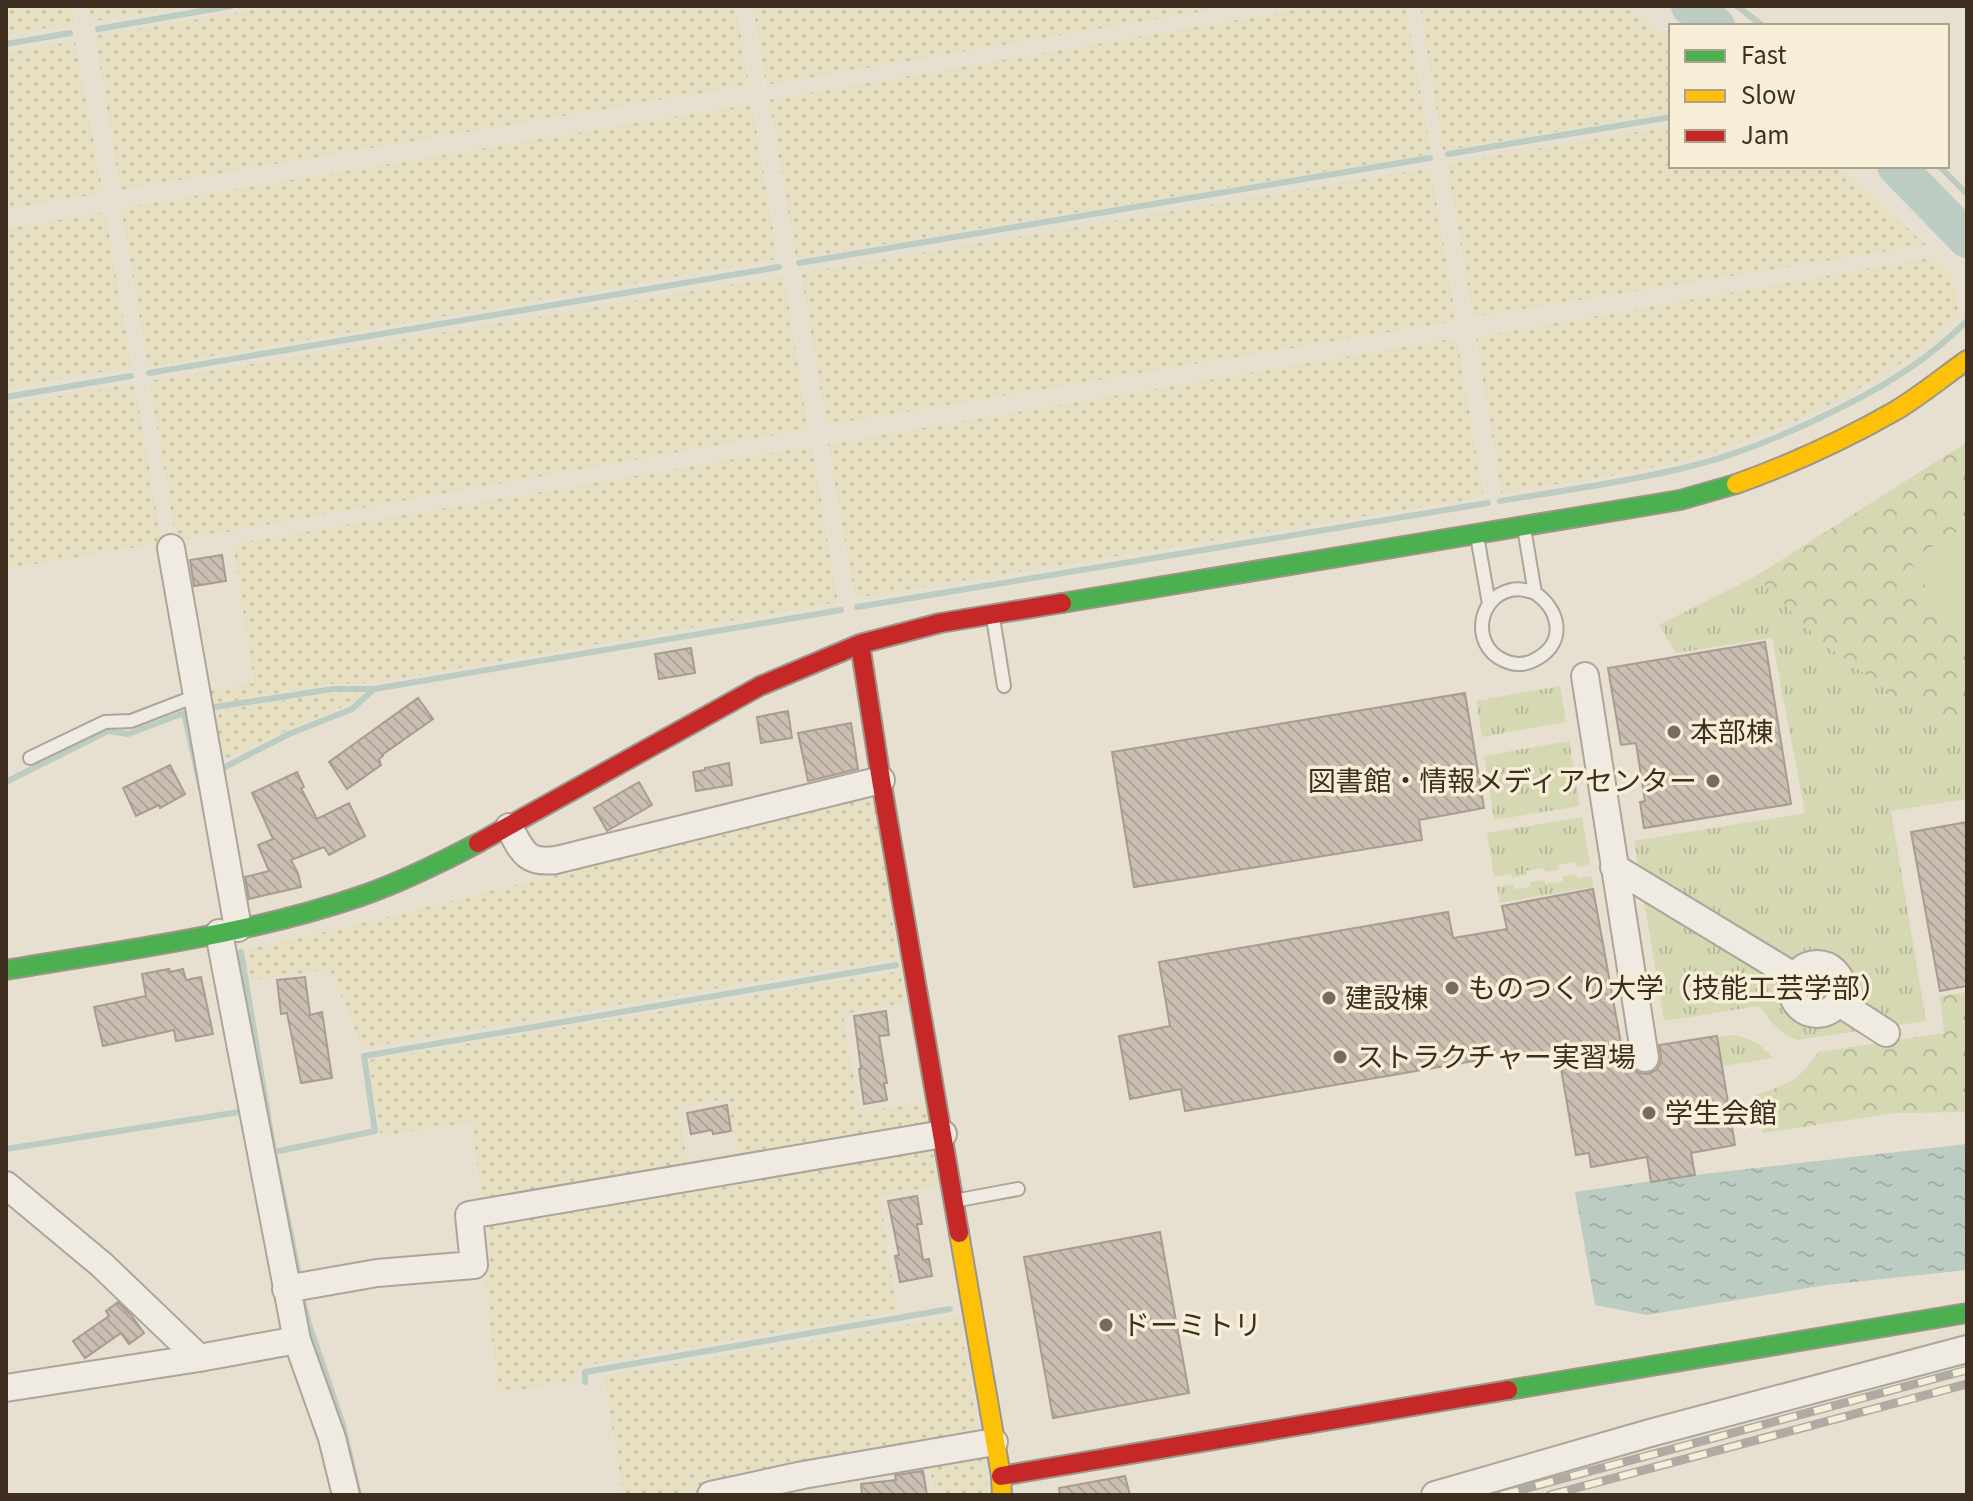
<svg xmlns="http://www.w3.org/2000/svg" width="1973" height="1501" font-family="Georgia,'Noto Sans JP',serif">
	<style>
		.farmland { fill: url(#farmland-dots) }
		.grass { fill: url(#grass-tufts) }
		.forest { fill: url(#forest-crowns) }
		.park { fill: #d6d7b3 }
		.water { fill: url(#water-ripples) }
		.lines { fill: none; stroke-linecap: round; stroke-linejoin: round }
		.stream { stroke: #bcccc2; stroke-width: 6 }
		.river { stroke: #bcccc2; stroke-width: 38 }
		.building { fill: url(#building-back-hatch); stroke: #a89c90; stroke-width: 2 }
		.lane-casing { stroke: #ada599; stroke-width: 16 }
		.street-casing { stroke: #ada599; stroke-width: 30 }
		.fast-casing { stroke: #9c958a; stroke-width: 22 }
		.slow-casing { stroke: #9c958a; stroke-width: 22 }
		.jam-casing { stroke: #9c958a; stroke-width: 22 }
		.lane { stroke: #efebe3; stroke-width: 12 }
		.street { stroke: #efebe3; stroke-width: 26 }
		.fast { stroke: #4caf50; stroke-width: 18 }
		.slow { stroke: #ffc107; stroke-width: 18 }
		.jam { stroke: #c62828; stroke-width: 18 }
		.rail-casing { stroke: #afaaa2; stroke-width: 9 }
		.rail { stroke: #f7eed8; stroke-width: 6; stroke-dasharray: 18; stroke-linecap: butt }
		.poi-dot { fill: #786c5e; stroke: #f7eed8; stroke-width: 3 }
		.labels { text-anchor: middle; stroke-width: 7; stroke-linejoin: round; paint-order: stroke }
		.poi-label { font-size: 28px; fill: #3d2e20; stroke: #f7eed8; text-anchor: start }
	</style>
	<defs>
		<pattern id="farmland-dots" width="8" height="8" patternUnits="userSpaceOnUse" patternTransform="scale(2)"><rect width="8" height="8" fill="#e6dfc2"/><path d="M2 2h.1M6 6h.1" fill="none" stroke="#c6c0a6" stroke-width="1.8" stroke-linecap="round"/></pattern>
		<pattern id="grass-tufts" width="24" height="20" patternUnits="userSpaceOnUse" patternTransform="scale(2)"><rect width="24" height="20" fill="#d6d7b3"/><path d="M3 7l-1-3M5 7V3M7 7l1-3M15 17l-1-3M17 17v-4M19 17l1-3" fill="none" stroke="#b9b99a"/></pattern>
		<pattern id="forest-crowns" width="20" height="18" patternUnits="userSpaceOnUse" patternTransform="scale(2)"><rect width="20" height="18" fill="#d6d7b3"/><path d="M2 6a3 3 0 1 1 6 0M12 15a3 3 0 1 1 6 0" fill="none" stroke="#b9b99a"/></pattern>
		<pattern id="water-ripples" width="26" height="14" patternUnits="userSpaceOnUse" patternTransform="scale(2)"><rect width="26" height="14" fill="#bcccc2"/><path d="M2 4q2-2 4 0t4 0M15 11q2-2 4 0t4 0" fill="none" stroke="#a2b0a6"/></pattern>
		<pattern id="building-back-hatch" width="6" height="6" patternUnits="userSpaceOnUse" patternTransform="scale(2)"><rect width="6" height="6" fill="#cbbfb2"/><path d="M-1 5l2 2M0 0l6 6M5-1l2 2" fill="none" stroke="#afa499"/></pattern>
	</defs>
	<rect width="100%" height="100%" fill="#e7e0d1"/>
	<path class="farmland" d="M6 6H71L75 23 6 35Z
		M88 6H186L90 22Z
		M277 6H736L749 85 120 190 95 36Z
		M753 6H1234L766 85Z
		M1318 6H1406L1431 154 796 259 769 100Z
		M1420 6H1626L1671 40V112L1443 151Z
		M75 41 103 193 6 209V53Z
		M752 104 778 259 148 367 121 208Z
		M1671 126V166H1834L1872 196 1926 245 1473 317 1447 164Z
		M1431 168 1456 321 826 425 801 273Z
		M105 212 132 367 6 388V229Z
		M1935 257 1952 279 1959 315 1928 344 1890 371 1842 398 1796 421 1712 453 1633 472 1501 493 1476 337Z
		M784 276 808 429 176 541 149 381Z
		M1457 338 1484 497 855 598 828 444Z
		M135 383 162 543 6 569V405Z
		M812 446 838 602 374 683 329 684 205 706 202 692 254 683 233 544Z
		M333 693H364L347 705 288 730 216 763 208 712Z
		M862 798 875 804 898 958 362 1048 330 969 246 981 242 951 371 921Z
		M900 971 907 1002 843 1014 859 1112 925 1103 928 1122 920 1132 738 1159 728 1098 678 1108 689 1171 482 1206 472 1122 381 1136 369 1060Z
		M932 1148 939 1185 880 1196 897 1311 578 1367 577 1381 498 1393 484 1271 481 1220Z
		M959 1316 977 1425 972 1436 793 1467 670 1495H623L604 1376Z
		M977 1454 985 1459 988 1495H935L929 1464Z"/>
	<path class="grass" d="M1756 576 1823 643 1904 703 1945 724 1967 725V799L1891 811 1926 1021 1797 1040C1778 1032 1771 1022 1759 1006L1664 1021 1634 841 1805 813 1772 638 1676 653 1659 625Z
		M1560 686 1566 722 1482 737 1476 701Z
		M1569 741 1580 806 1494 820 1484 756Z
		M1582 817 1590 864 1577 867 1575 862 1558 865 1559 870 1545 872 1543 868 1526 871V875L1512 878 1511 874 1494 877 1487 833Z
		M1576 874 1577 878 1592 876 1593 887 1500 903 1497 887 1513 884 1515 889 1530 887V882L1544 880 1546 884 1563 881V876Z
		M1733 1035C1751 1038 1761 1044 1773 1058L1722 1066 1717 1037Z"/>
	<path class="forest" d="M1967 442V725L1945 724 1904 703 1823 643 1756 576Z
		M1967 992V1112L1895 1113 1763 1133 1757 1095C1788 1084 1800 1080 1818 1052L1944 1033 1940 996Z"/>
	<path class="park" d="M1967 526V655L1910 560Z"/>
	<path class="water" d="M1967 1144V1270L1826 1285 1647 1315 1595 1305 1575 1192 1695 1175Z"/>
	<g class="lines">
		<path class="stream" d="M1737 6 1763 26
			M98 29 231 6
			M6 44 70 33
			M1448 154 1671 117
			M1939 166 1967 194
			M799 263 1430 158
			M149 373 779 267
			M6 397 131 376
			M1500 501C1567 490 1634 481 1699 464 1749 451 1796 430 1842 407 1890 383 1928 359 1967 321
			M857 607 1488 503
			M209 708 333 689H374L841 610
			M219 770 289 734 352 709 374 689
			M6 782 108 731 128 734 184 713 201 789
			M241 952 274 1152 299 1275
			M6 1149 239 1112
			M274 1152 375 1131 364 1056 896 965
			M302 1297 309 1324 343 1425 359 1495
			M585 1382V1372L950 1309"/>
		<path class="river" d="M1690 6 1716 26
			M1896 166 1967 239"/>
	</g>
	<path class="building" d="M222 555 226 581 194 586 190 560Z
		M1765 642 1791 804 1644 828 1640 802 1645 801 1636 743 1621 745 1608 668Z
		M691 648 695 673 659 679 655 654Z
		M1465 693 1484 808 1419 820 1422 840 1134 887 1112 752Z
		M418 698 433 719 382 755 383 756 379 759 381 765 347 789 329 762Z
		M788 711 792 738 761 743 757 717Z
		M851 723 858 769 808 781 798 733Z
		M729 763 732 785 696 791 693 772 705 770V768Z
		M170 765 185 794 160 808 159 805 136 816 123 788Z
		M297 772 304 787 301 788 317 819 349 803 365 836 329 855 324 847 291 860 298 873 301 887 249 899 245 877 269 871 258 845 273 839 252 793Z
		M639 782 652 805 607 831 594 808Z
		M1967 822V986L1940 991 1911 832Z
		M1593 889 1624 1060H1629L1632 1067 1639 1073 1648 1074 1656 1070 1660 1064 1661 1056 1659 1045 1717 1036 1735 1145 1691 1153 1695 1175 1651 1182 1647 1157 1591 1167 1589 1153 1576 1155 1558 1051 1526 1057V1052L1185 1111 1181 1089 1130 1099 1119 1036 1170 1026 1159 962 1448 912 1453 938 1507 929 1502 906Z
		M169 969 170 972 183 969 186 980 201 977 213 1034 176 1041 174 1030 103 1046 94 1007 146 996 142 974Z
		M305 977 310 1015 322 1012 332 1078 301 1083 287 1013 281 1014 277 980Z
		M886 1011 889 1035 879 1036 887 1083H884L887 1100 864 1104 859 1069H861L854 1016Z
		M727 1105 731 1131 713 1134 712 1130 691 1134 687 1113Z
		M917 1196 922 1224H917L923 1260 929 1259 932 1276 900 1282 895 1256 899 1255 888 1201Z
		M1160 1232 1189 1393 1053 1418 1024 1257Z
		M118 1302 131 1315 144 1333 129 1344 121 1333 85 1358 73 1341 109 1316 106 1311Z
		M923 1471 927 1495H862L861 1484 896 1480 895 1475Z
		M1125 1476 1130 1495H1060L1059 1488Z"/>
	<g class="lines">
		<defs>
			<path id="lane" d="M1524 528 1535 593C1559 609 1567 641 1538 658 1527 665 1515 666 1503 660 1472 646 1476 598 1511 590 1519 588 1527 590 1535 593
				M1477 536 1489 604
				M993 618 1004 686
				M30 758 105 722 131 721 196 696
				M959 1200 1018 1189"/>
			<path id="street" d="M171 548 238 928
				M1585 676 1645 1058
				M509 827C522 850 525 864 556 860L881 780
				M1614 867 1795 977
				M219 933 297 1340 332 1438 346 1495
				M1792 989a25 25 0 1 1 50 0a25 25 0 1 1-50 0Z
				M1838 1002 1886 1033
				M6 1185 102 1265 199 1358
				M286 1289 377 1273 474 1265 469 1215 943 1134
				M6 1388 199 1358 297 1340
				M711 1495 803 1475 994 1442
				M1435 1495 1650 1433 1967 1349"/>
			<path id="fast" d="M1062 603 1680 500 1736 484
				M6 970C123 950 248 935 361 896 402 882 440 863 478 843
				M1508 1390 1967 1313"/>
			<path id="slow" d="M1736 484C1792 464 1844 440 1895 411 1920 396 1943 377 1967 360
				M959 1233 1001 1476 1002 1495"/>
			<path id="jam" d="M860 644 881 780 959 1233
				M478 843 760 686 860 644 940 623 1062 603
				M1001 1476 1508 1390"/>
		</defs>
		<use href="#lane" class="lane-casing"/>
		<use href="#street" class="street-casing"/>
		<use href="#fast" class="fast-casing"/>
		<use href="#slow" class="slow-casing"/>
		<use href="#jam" class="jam-casing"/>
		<use href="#lane" class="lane"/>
		<use href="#street" class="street"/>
		<use href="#fast" class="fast"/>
		<use href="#slow" class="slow"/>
		<use href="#jam" class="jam"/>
		<defs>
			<path id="rail" d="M1501 1495 1967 1370
				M1550 1495 1967 1384"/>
		</defs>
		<use href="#rail" class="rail-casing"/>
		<use href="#rail" class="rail"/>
	</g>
	<g class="poi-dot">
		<circle cx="1674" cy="732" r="8"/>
		<circle cx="1713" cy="781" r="8"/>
		<circle cx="1452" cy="988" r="8"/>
		<circle cx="1329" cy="998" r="8"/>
		<circle cx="1340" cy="1057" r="8"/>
		<circle cx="1649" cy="1113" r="8"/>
		<circle cx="1106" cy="1325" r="8"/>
	</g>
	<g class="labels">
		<g class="poi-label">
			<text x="1690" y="742">本部棟</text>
			<text x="1697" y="791" text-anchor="end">図書館・情報メディアセンター</text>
			<text x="1468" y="998">ものつくり大学（技能工芸学部）</text>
			<text x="1345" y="1008">建設棟</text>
			<text x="1356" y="1067">ストラクチャー実習場</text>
			<text x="1665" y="1123">学生会館</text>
			<text x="1122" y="1335">ドーミトリ</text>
		</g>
	</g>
	<rect width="1973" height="1501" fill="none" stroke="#3d2e20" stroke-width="16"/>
	<rect x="1669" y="24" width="280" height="144" fill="#f7eed8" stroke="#ada18e" stroke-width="2"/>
	<rect x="1685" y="50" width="40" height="12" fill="#4caf50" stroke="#ada18e" stroke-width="2"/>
	<text x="1741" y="64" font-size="24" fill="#3d2e20">Fast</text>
	<rect x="1685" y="90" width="40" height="12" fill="#ffc107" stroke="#ada18e" stroke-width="2"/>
	<text x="1741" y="104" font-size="24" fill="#3d2e20">Slow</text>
	<rect x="1685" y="130" width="40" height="12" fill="#c62828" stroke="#ada18e" stroke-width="2"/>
	<text x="1741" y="144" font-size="24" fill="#3d2e20">Jam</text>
</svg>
